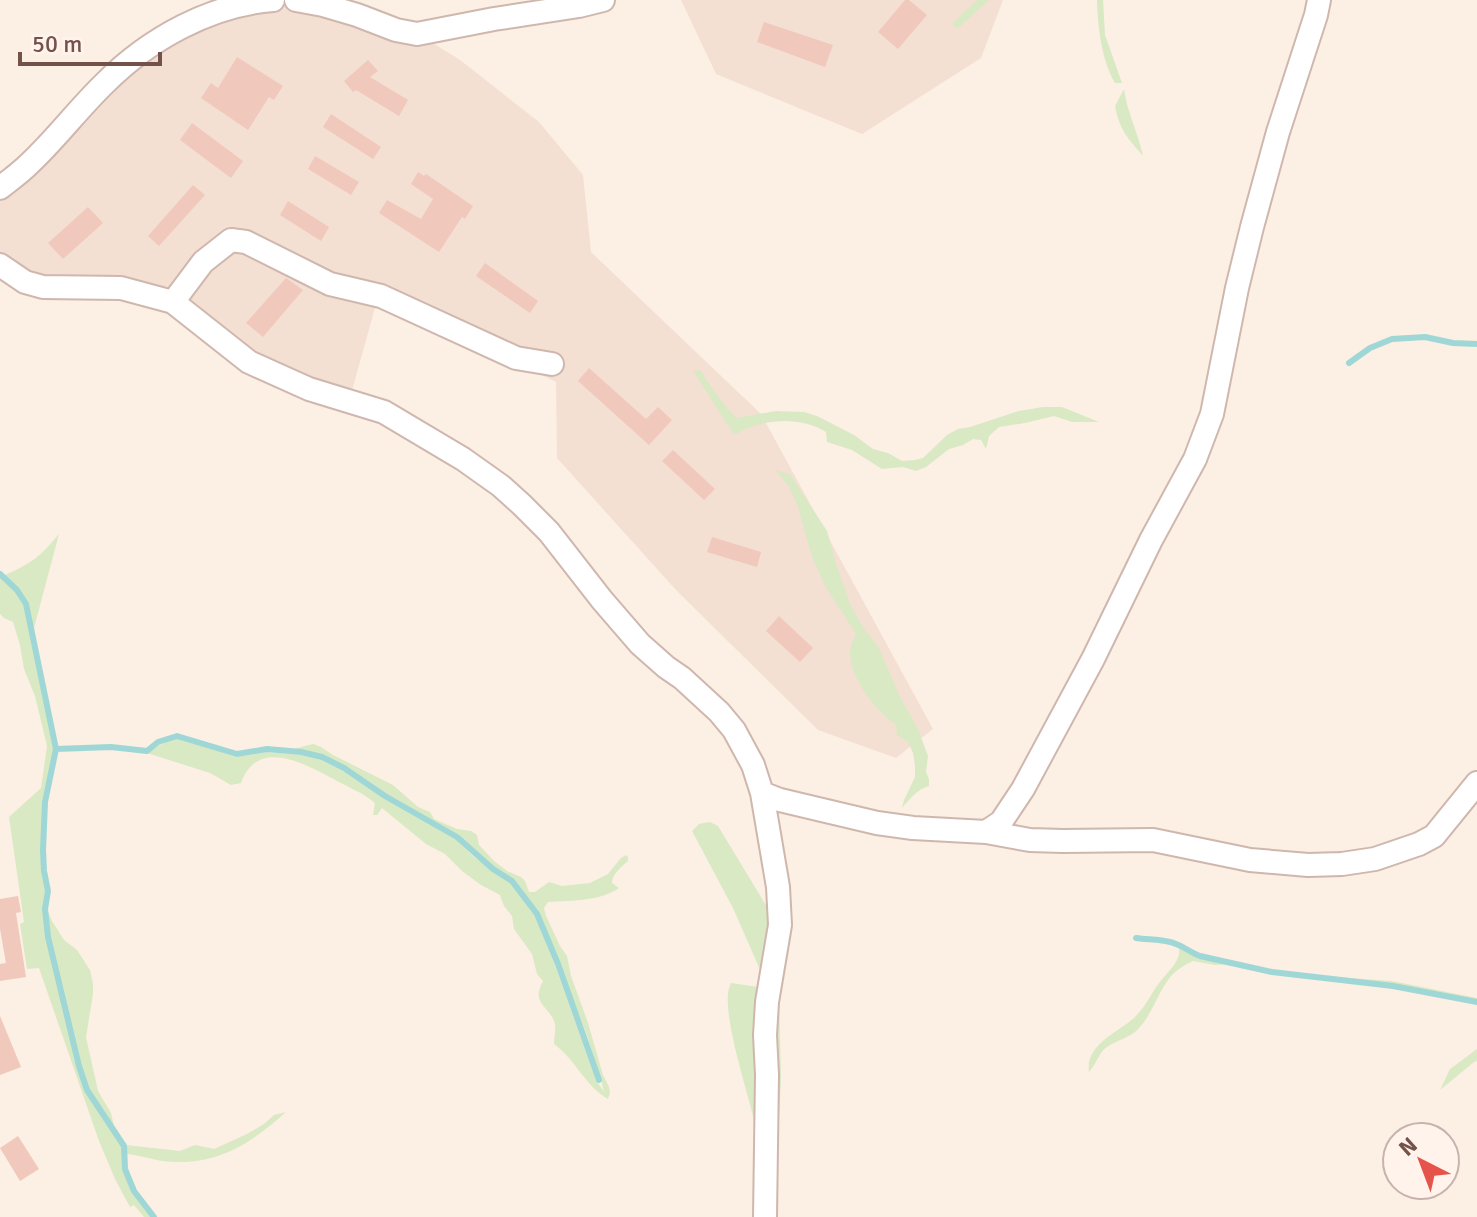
<svg xmlns="http://www.w3.org/2000/svg" width="1477" height="1217" font-family="Signika,sans-serif">
	<style>
		.residential { fill: #f4dfd3 }
		.green { fill: #d9e9c3 }
		.lines { fill: none; stroke-linecap: round; stroke-linejoin: round }
		.stream { stroke: #9fd7d6; stroke-width: 6 }
		.building { fill: #f1c8bc }
		.street-casing { stroke: #cfb7ae; stroke-width: 26 }
		.street { stroke: #fff; stroke-width: 22 }
	</style>
	<rect width="100%" height="100%" fill="#fcefe4"/>
	<path class="residential" d="M215 0H335L391 17 460 60 539 122 583 175 591 252 761 414 933 729 896 758 818 730 676 590 557 458 556 382 378 297 351 394 214 337 174 287 9 281 0 268V178L40 145 112 65 170 19Z
		M681 0H1003L981 58 862 134 716 74Z"/>
	<path class="green" d="M977 0H989L957 29 952 24Z
		M1097 0H1103L1105 35 1122 83H1115C1101 59 1098 27 1097 0Z
		M1124 89C1127 112 1138 133 1143 156 1127 137 1120 131 1115 106Z
		M700 370 716 394 736 418 776 411 804 412 817 416 854 435 873 449 888 453 902 461 915 460 923 458 947 435 958 429 970 427 1019 411 1043 407H1062L1099 422H1072L1054 416 1025 423 999 427 989 436 986 449 981 440 973 439 963 445 949 449 926 467 916 471 903 467 882 469 852 450 827 442 826 432C799 415 761 419 734 435L693 371Z
		M776 470 790 474 827 531 836 563 850 604 863 627 879 648 900 697 918 729 928 756 926 772 929 779V786C917 789 910 799 902 808L904 800 915 777V766L913 753 908 742 897 735 896 725C875 710 851 679 850 653 850 646 853 640 856 634L825 586 812 557 797 504 789 487Z
		M59 534 34 628C27 602 23 594 5 575 32 563 40 557 59 534Z
		M0 575 16 591 25 604 54 748 44 802 42 850 43 871 47 891 44 909 46 938 78 1067 86 1090 123 1146 124 1169 133 1192 153 1217H144L134 1205 130 1207 115 1179 99 1141 39 968 27 969 20 924 24 922 9 817 41 788 47 746 35 696 24 669 20 645 13 622 4 618 0 614Z
		M177 738 237 757 267 752 301 755 321 760 343 771 384 798 455 839 474 857 511 883 535 916 555 965 596 1080 604 1092 601 1079 586 1033 539 913 514 880 495 867 459 835 387 794 346 766 323 755 293 749 313 744 321 747 333 755 393 785 418 807 430 812 434 819 457 829 471 831 477 835 479 845 494 861 507 871 521 877 525 881 529 892H535L549 882 562 886 590 883 608 874 621 858 626 855 628 857V861C621 867 612 874 612 883L619 888C599 902 571 900 548 902L544 908 546 916 560 946 567 956 571 976 588 1023 603 1075 609 1087 610 1093 608 1099C586 1087 575 1059 554 1044 554 1037 556 1030 555 1024 550 1005 530 1005 543 981L537 974 532 954 514 929 512 916 504 906 500 895 481 885 462 871 445 854 426 844 382 808 377 815H373L375 803 367 797C358 791 348 787 339 782 309 766 258 735 241 783L231 785 210 773 147 753 160 745Z
		M710 822 718 826C738 859 758 892 778 925L761 972 733 908 692 831 699 824Z
		M47 909 52 921 64 940 77 950 90 970 93 984V994L86 1037 98 1091 111 1113 114 1126 89 1089 81 1066 50 937Z
		M1179 945 1189 953 1232 964 1215 965 1193 961C1184 965 1173 972 1168 980 1157 995 1152 1014 1139 1028 1130 1038 1117 1040 1107 1047 1099 1052 1096 1065 1089 1072 1085 1045 1117 1033 1134 1018 1147 1006 1152 990 1164 977 1173 966 1181 960 1179 945Z
		M1321 976 1392 981 1477 998V1001L1393 985Z
		M731 983 766 988 756 1152C755 1141 755 1130 754 1120 748 1092 718 1004 731 983Z
		M779 994 781 1079 779 1116 770 1147 771 1006Z
		M1477 1049V1061L1474 1062 1440 1090 1450 1069Z
		M286 1112C249 1145 215 1167 163 1161 151 1159 139 1155 126 1154V1145L180 1151 195 1145 214 1149 247 1134 264 1124 274 1115Z"/>
	<g class="lines">
		<path class="stream" d="M1349 363 1370 348 1392 339 1425 337 1453 343 1477 344
			M0 574 17 590 26 604 56 749 45 802 43 850 44 871 48 891 45 909 48 937 79 1066 87 1090 124 1146 125 1169 134 1191 154 1217
			M56 749 111 747 147 751 158 742 177 736 237 754 267 749 301 752 322 757 344 768 385 796 457 837 493 869 512 881 537 914 558 964 599 1080
			M1136 938C1148 940 1165 939 1176 944 1185 947 1191 953 1200 956L1272 972 1393 986 1477 1002"/>
	</g>
	<path class="building" d="M905 0H909L927 15 898 49 878 32Z
		M764 22 833 45 825 67 757 42Z
		M237 57 283 86 274 100 269 97 248 130 201 98 211 83 218 88Z
		M368 60 378 71 370 77 408 100 399 116 356 90 353 92 344 81Z
		M331 114 381 147 373 159 323 127Z
		M192 123 243 161 231 178 180 140Z
		M315 156 359 182 351 195 308 169Z
		M418 172 424 176 426 174 473 206 465 219 462 217 439 252 379 213 387 200 421 219 433 199 411 184Z
		M193 185 205 195 159 246 148 236Z
		M288 201 329 227 321 241 280 215Z
		M88 207 103 223 63 259 48 243Z
		M485 263 538 301 530 313 476 276Z
		M286 278 303 290 263 337 246 323Z
		M589 368 646 419 658 407 672 420 649 445 578 381Z
		M673 450 715 489 704 500 662 461Z
		M712 537 761 552 757 567 707 552Z
		M779 616 813 648 800 662 766 631Z
		M18 896 21 912 16 913 26 977 0 981V964L6 963 0 929V899Z
		M0 1016 21 1067 0 1075Z
		M18 1136 39 1169 20 1181 0 1148Z"/>
	<g class="lines">
		<defs>
			<path id="street" d="M296 0 323 5 357 15 396 30 417 34 494 19 579 6 603 0
				M0 188C10 180 20 173 29 164 56 139 78 109 105 83 149 39 210 5 273 0
				M0 265 25 282 43 287 121 288 173 302 249 362 309 389 384 412 463 459 501 486 522 505 549 532 602 600 640 644 666 667 682 678 719 712 734 730 753 765 762 793 778 887 780 925 767 1002 765 1035 767 1075 765 1217
				M173 302 203 262 231 240 246 242 330 284 381 296 516 358 552 364
				M762 793 780 800 822 810 877 823 913 828 986 832 1030 840 1063 841 1153 840 1250 860 1308 865 1342 864 1375 859 1419 844 1434 836 1477 783
				M986 832 1001 822 1023 789 1093 659 1151 540 1195 459 1212 414 1237 288 1252 227 1278 132 1316 15 1319 0"/>
		</defs>
		<use href="#street" class="street-casing"/>
		<use href="#street" class="street"/>
	</g>
	<g transform="translate(1421 1161) rotate(318)"><circle r="38" fill="#fff3eb" stroke="#c7b3ab" stroke-width="2"/>
	<path d="M0-6L14 30L0 20L-14 30Z" fill="#e5534b"/>
	<text y="-12" font-size="22" font-weight="bold" text-anchor="middle" fill="#74524a">N</text>
	</g>
	<path d="M20 52v12h140v-12" fill="none" stroke="#74524a" stroke-width="4"/>
	<text x="32" y="52" font-size="24" fill="#74524a" stroke="#fff3eb" stroke-width="6" paint-order="stroke">50 m</text>
</svg>
